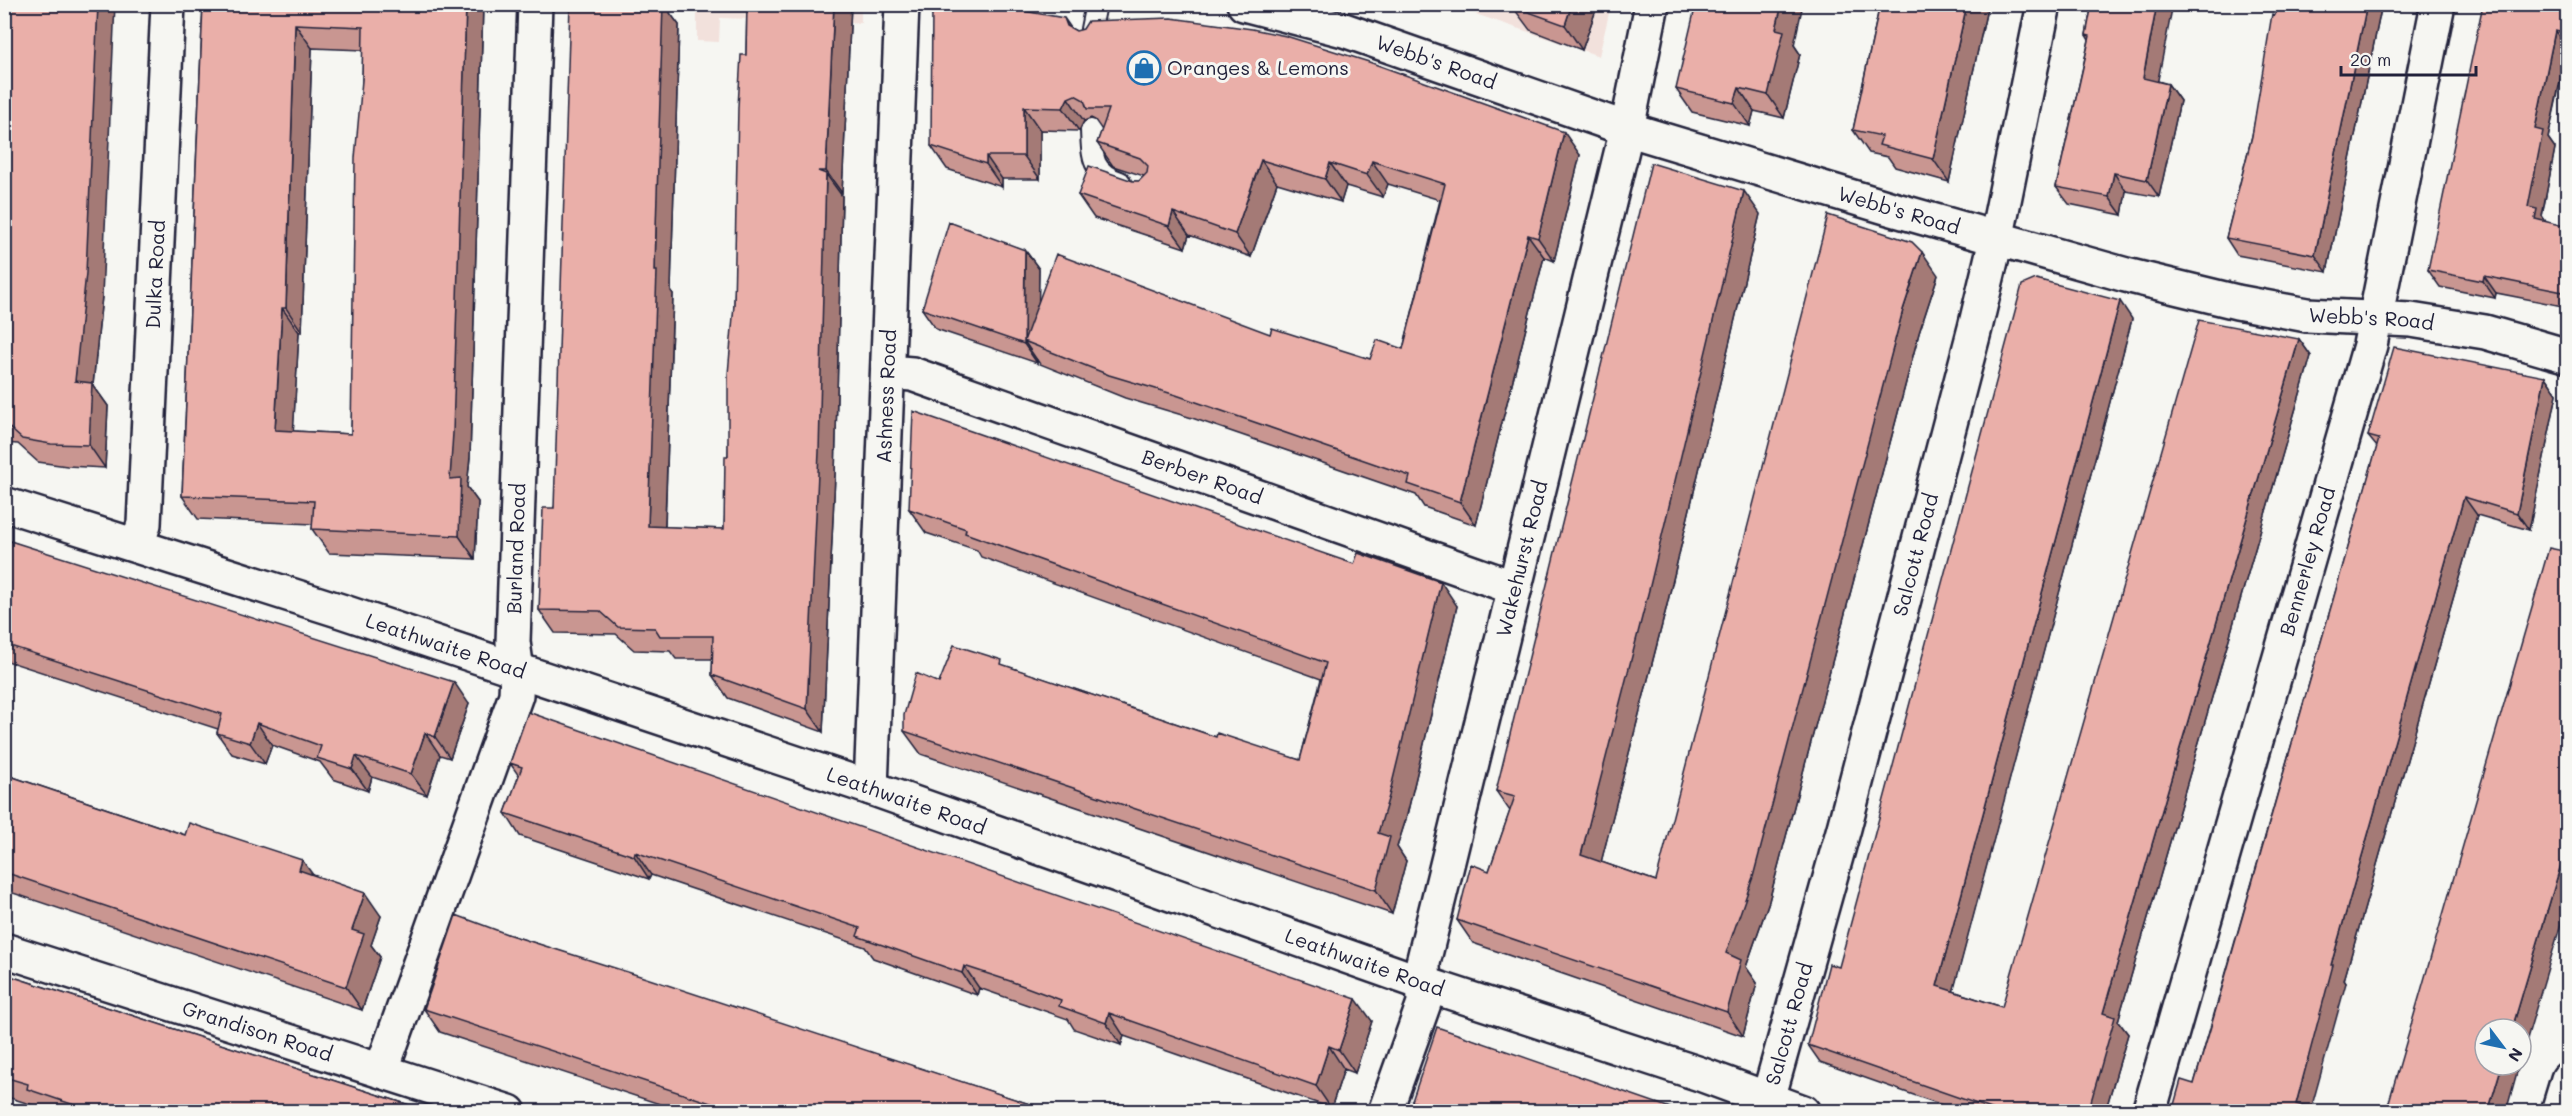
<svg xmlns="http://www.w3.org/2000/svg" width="2572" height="1116" font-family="Mali,sans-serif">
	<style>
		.built { fill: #f2e1dc }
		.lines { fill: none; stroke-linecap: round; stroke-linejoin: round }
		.lane-casing { stroke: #22223b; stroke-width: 24 }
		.street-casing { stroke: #22223b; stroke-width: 38 }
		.lane { stroke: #f6f6f2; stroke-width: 20 }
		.street { stroke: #f6f6f2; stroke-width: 33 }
		.wall { fill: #c99691; stroke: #22223b; stroke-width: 1.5; fill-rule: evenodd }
		.shaded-wall { fill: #a47a76; stroke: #22223b; stroke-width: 1.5 }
		.building { fill: #eaafa9; stroke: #22223b; stroke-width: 1.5; fill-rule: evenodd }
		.labels { text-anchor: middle; stroke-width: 6; stroke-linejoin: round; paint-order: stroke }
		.street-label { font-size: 20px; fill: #22223b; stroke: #f6f6f2 }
		.poi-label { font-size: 20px; fill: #22223b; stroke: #f6f6f2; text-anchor: start }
	</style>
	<rect width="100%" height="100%" fill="#f6f6f2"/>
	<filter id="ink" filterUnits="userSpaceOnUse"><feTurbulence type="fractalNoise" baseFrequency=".0167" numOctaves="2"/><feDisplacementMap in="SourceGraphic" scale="12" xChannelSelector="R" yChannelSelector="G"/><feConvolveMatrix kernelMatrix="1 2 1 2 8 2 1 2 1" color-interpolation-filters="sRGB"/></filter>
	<g filter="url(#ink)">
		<path class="built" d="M576 4 861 5V23L720 18 719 42 697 41V10L586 7Z
			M1449 5H1611L1599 56Z"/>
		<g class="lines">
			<defs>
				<path id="lane" d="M1092 42 1091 29 1096 4
					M1091 130C1092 157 1092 173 1120 182"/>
				<g id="street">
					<path id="s1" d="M1244 4 1344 30 1627 129 1889 208 2126 275 2237 302 2307 315 2411 320 2485 332 2568 356"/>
					<path id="s2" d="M888 372 912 374 1515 588"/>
					<path id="s3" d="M4 504 341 611 871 788 1425 984 1700 1074 1803 1112"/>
					<path id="s4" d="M137 545 144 524 168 4"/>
					<path id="s5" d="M871 788 902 4"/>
					<path id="s6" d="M4 950 509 1112"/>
					<path id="s7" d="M382 1069 516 695 517 671 513 642 535 4"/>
					<path id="s8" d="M1768 1099 1844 828 1975 328 1996 240 2044 4"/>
					<path id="s9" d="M1385 1112 1424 1003 1423 963 1627 129 1652 4"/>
					<path id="s10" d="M2149 1112 2370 345 2438 4"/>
					<path d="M2558 1112 2568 1079"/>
				</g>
			</defs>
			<use href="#lane" class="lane-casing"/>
			<use href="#street" class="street-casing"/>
			<use href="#lane" class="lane"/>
			<use href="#street" class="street"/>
		</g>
		<path class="wall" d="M4 4 102 296 93 385 108 406 105 468 67 466 38 462 18 444 4 443Z
			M203 4H483L470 457 467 487 478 502 475 559 329 553 312 529 313 524 198 519 182 496ZM312 48 363 50 351 434 293 431 299 332H302Z
			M747 4H851L842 193H839L842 196 835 475 823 732 728 698 712 675 713 659H676L670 651 634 650 616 634 555 633 539 610 554 508 670 13 679 25 672 251 671 291 673 294 665 527 724 529 728 456 734 305 746 55Z
			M1513 4H1598L1582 50 1530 30 1512 6Z
			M1880 4H1988L1949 182 1895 167 1888 157 1869 153 1853 130Z
			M2092 4 2158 81 2168 84 2180 101 2159 197 2126 191 2122 215 2069 204 2056 187 2089 40 2086 35Z
			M2277 4H2382L2327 272 2237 255 2226 238 2252 136Z
			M2568 4V48L2548 138 2555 148 2542 216 2546 222 2568 227V307L2496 293 2495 298 2440 287 2428 270Z
			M1072 29 1076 31 1580 155 1554 261 1544 257 1476 525 1424 507 1416 495 1192 418 1125 398 1040 364 1037 360V363L936 329 922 309 1025 250 1039 269 1038 304 1270 334 1370 359 1403 349 1440 200 1388 184 1383 197 1346 186 1341 202 1277 183 1251 257 1189 235 1185 248 1094 218 1078 195 1133 181H1139L1144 176 1113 166 1097 143 1102 130 1095 120 1091 118 1084 121 1079 131 1040 130V179H1002V187L947 169 931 146Z
			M1794 45 1800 54 1784 118 1754 111 1750 126 1692 112 1676 89Z
			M1760 214 1666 609 1601 862 1656 881 1938 275 1919 333 1769 901 1746 967 1757 983 1743 1036 1473 943 1457 920 1489 871 1510 811 1496 791Z
			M2132 319 1953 991 2002 1007 2299 339 2311 356 2118 1021 2128 1034 2105 1112H1962L1820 1062 1808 1045 1839 967Z
			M2545 377 2557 394 2529 530 2477 515 2344 980 2346 983 2194 1084 2377 447 2368 436Z
			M909 509 1457 606 1406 819 1397 847 1406 861 1392 914 921 754 904 731 939 683 1006 666 1216 737 1300 760 1321 679 981 557 977 550 926 533Z
			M4 539 469 704 450 758 440 755 427 795 372 777 368 791 333 779 320 762 272 745 265 764 232 754 217 733 218 729 4 660Z
			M510 763 1372 1021 1355 1073 1344 1069 1331 1108 1124 1036 1121 1045 1074 1029 1068 1019 1025 1004 979 988 977 995 873 958 865 947 651 875 649 879 520 836 505 813 519 776Z
			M4 774 185 835 313 875 381 916 371 945 380 957 362 1010 4 890Z
			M507 934 1054 1112H684L440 1032 424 1009Z
			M4 974 431 1112H42L39 1107 4 1096Z
			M1412 1101 1682 1112H1420Z"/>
		<path class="shaded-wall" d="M98 4H115L102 296 93 385 108 406 105 468 89 445 75 381Z
			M466 4H483L470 457 467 487 478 502 475 559 459 536 450 479Z
			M655 4H671L670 13 679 25 672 251 671 291 673 294 664 549 648 526 656 228Z
			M834 4H851L842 193 826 171Z
			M1572 4H1598L1582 50 1565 25Z
			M1782 4H1803L1794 45 1800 54 1784 118 1768 95 1776 29Z
			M1967 4H1988L1949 182 1933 159Z
			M2157 4H2173L2155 95 2143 78Z
			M2367 4H2382L2327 272 2315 255Z
			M1064 18 1080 41 1067 26Z
			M295 24 312 48 302 332 286 308Z
			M2555 31 2567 48 2548 138 2555 148 2542 216 2549 226 2535 219 2528 207 2535 129Z
			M2168 84 2180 101 2159 197 2147 180Z
			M1739 88 1754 111 1750 126 1734 103Z
			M1068 98 1084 121 1079 131 1063 108Z
			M1024 107 1040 130V179L1024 156Z
			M1564 132 1580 155 1554 261 1538 238Z
			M986 156 1002 179V187L986 164Z
			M1261 160 1277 183 1251 257 1235 234Z
			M1372 161 1388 184 1383 197 1367 175Z
			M1330 163 1346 186 1341 202 1325 179Z
			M2114 173 2126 191 2122 215 2109 197Z
			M826 174 842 196 835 475 823 732 807 709Z
			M1744 191 1760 214 1666 609 1597 878 1581 855Z
			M1173 212 1189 235 1185 248 1169 226Z
			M1528 235 1544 257 1476 525 1460 502Z
			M1025 250 1039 269 1038 346 1024 341 1037 360V363L1024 344Z
			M1922 252 1938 275 1919 333 1769 901 1746 967 1757 983 1743 1036 1727 1012 1726 953 1903 310Z
			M2568 270V298L2563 292Z
			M2484 276 2496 293 2495 298 2483 281Z
			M2120 301 2132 319 1950 1004 1937 986Z
			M282 308 299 332 292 454 275 430Z
			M2299 339 2311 356 2118 1021 2128 1034 2105 1112H2088L2103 1013Z
			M2545 377 2557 394 2529 530 2517 513Z
			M2464 497 2477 515 2344 980 2346 983 2311 1109 2313 1112H2302L2296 1104 2331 965Z
			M1441 582 1457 606 1406 819 1397 847 1406 861 1392 914 1376 890 1378 833Z
			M454 682 469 704 450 758 435 737Z
			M257 723 272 745 265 764 250 743Z
			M425 733 440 755 427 795 411 774Z
			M356 756 372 777 368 791 352 769Z
			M2568 841V900L2521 1059V1029H2512Z
			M635 852 651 875 649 879 634 856Z
			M302 860 319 883 299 870Z
			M365 893 381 916 371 945 380 957 362 1010 346 987 352 930Z
			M964 966 979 988 977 995 962 973Z
			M1356 999 1372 1021 1355 1073 1339 1050Z
			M1109 1013 1124 1036 1121 1045 1106 1023Z
			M1329 1046 1344 1069 1331 1108 1316 1086Z
			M2502 1065H2519L2506 1112H2488Z"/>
		<path class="building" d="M4 4H98L86 273 75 381 92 383 89 445 51 444 22 439 4 423Z
			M203 4H466L453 433 450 479 461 478 459 536 312 529 314 501 182 496ZM295 24 363 27 362 80 355 158 351 434 275 430 282 308H286Z
			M570 4H663L656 228 655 271H657L648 526 724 529 725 456H728V374L734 305 738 107 741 55H746L747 4H834L826 171H818L826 174 819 452 807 709 712 675 713 636H660L655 628 618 627 600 611 539 610 543 508H554Z
			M932 4H984L1064 18 1067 26 1076 31 1083 29 1088 21 1171 18 1252 29 1286 36 1369 62 1564 132 1538 238 1528 235 1460 502 1408 484 1410 476 1176 395 1109 375 1024 341 1056 254 1270 334 1272 328 1370 359 1377 340 1403 349 1445 184 1372 161 1367 175 1330 163 1325 179 1261 160 1235 234 1173 212 1169 226 1078 195 1089 166 1133 181H1139L1147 173 1148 166 1140 158 1097 143 1109 109H1087L1084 100 1075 95 1068 98 1063 108 1024 107V156H986V164L931 146Z
			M1513 4H1572L1565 25 1512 6Z
			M1696 4H1782L1776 29 1784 31 1768 95 1739 88 1734 103 1676 89Z
			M1880 4H1967L1933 159 1879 145 1882 136 1853 130Z
			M2092 4H2157L2143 78 2168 84 2147 180 2114 173 2109 197 2056 187 2090 36 2086 35Z
			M2277 4H2367L2315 255 2226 238 2252 136 2272 14 2275 15Z
			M2483 4H2568V34L2555 31 2535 129 2543 131 2528 207 2537 209 2535 219 2568 227V270L2563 292 2484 276 2483 281 2428 270Z
			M1651 163 1744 191 1650 586 1581 855 1656 881 1828 215 1912 242 1922 252 1903 310 1753 877 1726 953 1741 960 1727 1012 1457 920 1471 864 1489 871 1515 796 1496 791Z
			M949 222 1025 250 1024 344 922 309Z
			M2036 279 2120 301 1937 986 2002 1007 2199 320 2299 339 2103 1013 2115 1017 2088 1112H2000L1808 1045 1829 964 1839 967 2022 285Z
			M2394 347 2545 377 2517 513 2464 497 2331 965H2333L2296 1104 2311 1108 2310 1112H2172L2181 1080 2194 1084 2216 1009 2379 439 2368 436Z
			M913 411 1354 564 1358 553 1441 582 1389 796 1378 833 1390 837 1376 890 904 731V715L916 673 939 683 954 645 1002 660 1001 664 1216 737 1217 733 1300 760 1326 663 965 533 966 529 909 509Z
			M4 539 454 682 435 737 425 733 411 774 356 756 352 769 317 758 321 746 257 723 250 743 217 733 222 714 4 644Z
			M2549 548 2568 552V841L2512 1029H2485V1065H2502L2488 1112H2386Z
			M528 712 1356 999 1339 1050 1329 1046 1316 1086 1109 1013 1106 1023 1059 1006 1061 1000 1010 981 964 966 962 973 857 936 860 928 635 852 634 856 505 813 522 767 510 763Z
			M4 774 185 835 189 823 302 860 299 870 365 893 352 930 364 934 346 987 4 872Z
			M456 915 507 934 637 975 1054 1112H738L424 1009Z
			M4 974 431 1112H95L27 1089 28 1084 4 1077Z
			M1437 1027 1682 1112H1420L1423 1105 1412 1101Z"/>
	</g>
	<defs>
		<symbol id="shop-ring" viewBox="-11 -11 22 22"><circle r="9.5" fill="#f6f6f2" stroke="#1f6fb2" stroke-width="1.5"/><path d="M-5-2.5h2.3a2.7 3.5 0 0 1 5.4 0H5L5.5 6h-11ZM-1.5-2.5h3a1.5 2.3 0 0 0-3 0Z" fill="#1f6fb2"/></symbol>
	</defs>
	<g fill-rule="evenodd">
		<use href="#shop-ring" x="1125" y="49" width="38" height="38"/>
	</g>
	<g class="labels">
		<g class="street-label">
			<text dy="7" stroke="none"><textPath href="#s1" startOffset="201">Webb's Road</textPath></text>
			<text dy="7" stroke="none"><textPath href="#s1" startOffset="687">Webb's Road</textPath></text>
			<text dy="7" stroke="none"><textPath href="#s4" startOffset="272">Dulka Road</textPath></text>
			<text dy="7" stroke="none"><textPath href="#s1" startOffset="1173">Webb's Road</textPath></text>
			<text dy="7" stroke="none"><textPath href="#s5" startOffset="392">Ashness Road</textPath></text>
			<text dy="7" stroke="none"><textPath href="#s2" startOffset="332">Berber Road</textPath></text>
			<text dy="7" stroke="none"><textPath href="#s7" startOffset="544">Burland Road</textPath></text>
			<text dy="7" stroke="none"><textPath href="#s8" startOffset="564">Salcott Road</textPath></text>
			<text dy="7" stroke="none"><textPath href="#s9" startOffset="572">Wakehurst Road</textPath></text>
			<text dy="7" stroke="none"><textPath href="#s10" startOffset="573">Bennerley Road</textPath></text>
			<text dy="7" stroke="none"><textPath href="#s3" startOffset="464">Leathwaite Road</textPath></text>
			<text dy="7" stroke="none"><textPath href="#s3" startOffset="950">Leathwaite Road</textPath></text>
			<text dy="7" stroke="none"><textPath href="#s3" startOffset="1436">Leathwaite Road</textPath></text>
			<text dy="7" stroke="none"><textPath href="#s8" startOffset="78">Salcott Road</textPath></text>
			<text dy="7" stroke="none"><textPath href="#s6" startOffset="266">Grandison Road</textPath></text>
		</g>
		<g class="poi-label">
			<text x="1167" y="75">Oranges &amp; Lemons</text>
		</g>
	</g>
	<rect width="2572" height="1116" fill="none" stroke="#f6f6f2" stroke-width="24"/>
	<rect x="12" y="12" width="2548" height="1092" fill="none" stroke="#22223b" stroke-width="2" filter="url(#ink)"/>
	<g transform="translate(2503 1047) rotate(122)"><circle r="28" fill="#f6f6f2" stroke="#a1a1a9" stroke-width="1.5"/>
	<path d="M0-4.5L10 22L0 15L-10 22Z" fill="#1f6fb2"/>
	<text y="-9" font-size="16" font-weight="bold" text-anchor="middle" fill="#22223b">N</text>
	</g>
	<path d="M2341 66v9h135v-9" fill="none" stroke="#22223b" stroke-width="3"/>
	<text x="2350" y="66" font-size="18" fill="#22223b" stroke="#f6f6f2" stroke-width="4.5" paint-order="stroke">20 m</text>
</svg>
